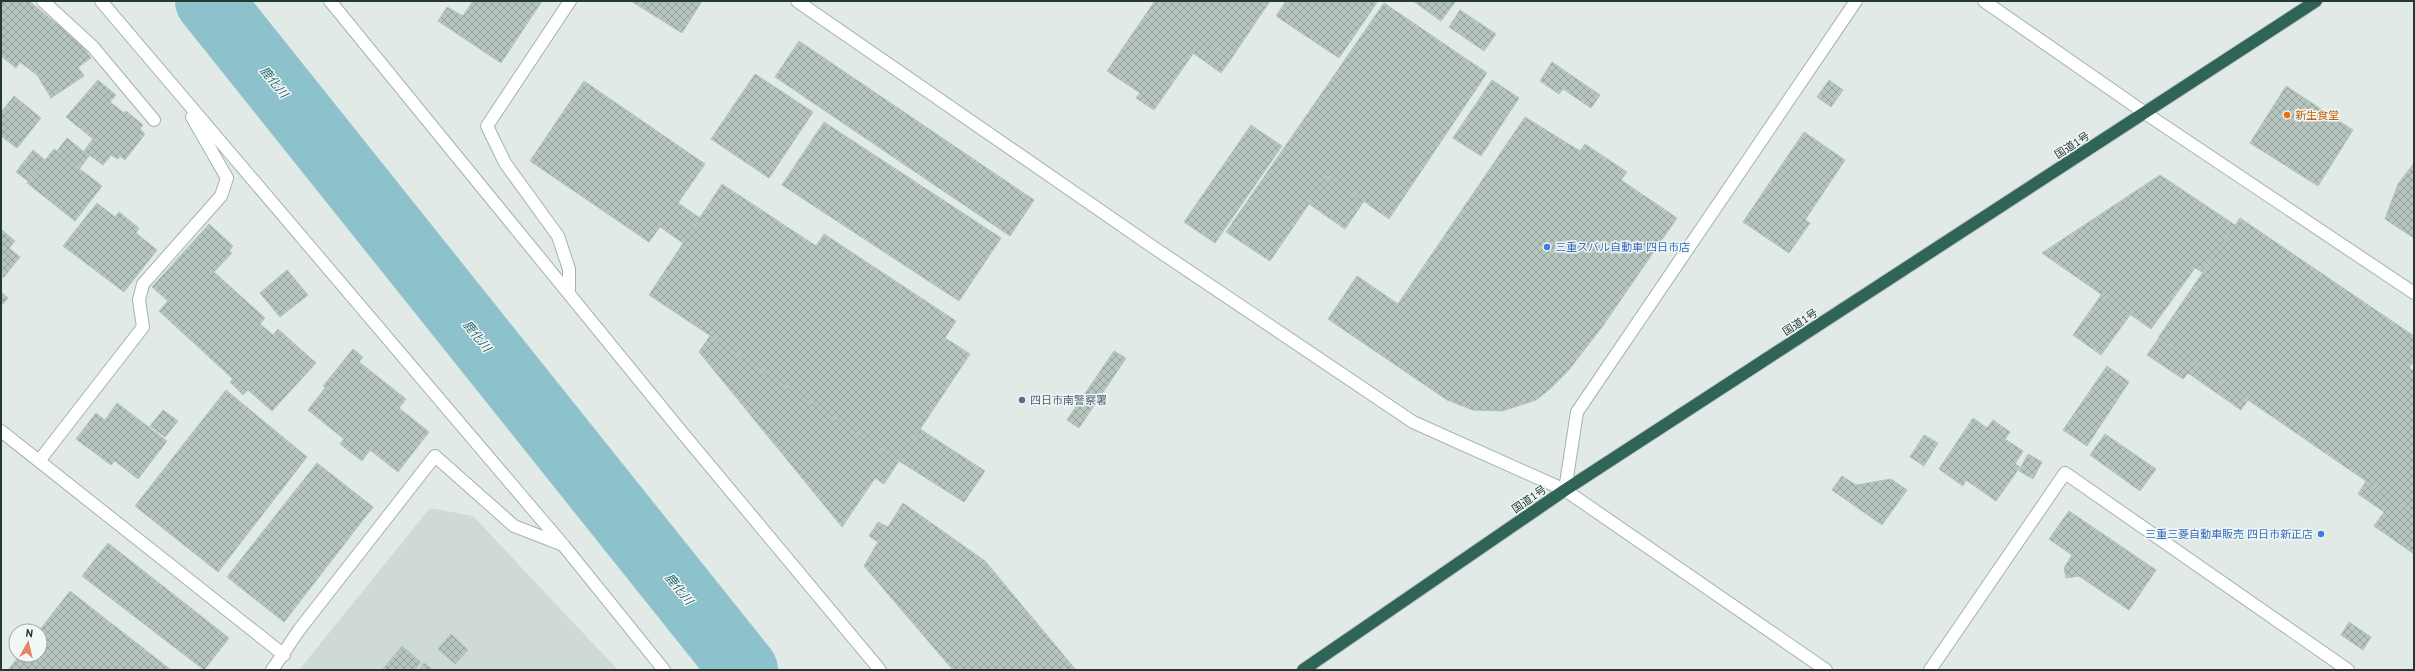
<svg xmlns="http://www.w3.org/2000/svg" width="2415" height="671" font-family="'PT Sans','Noto Sans JP',sans-serif">
	<style>
		.built { fill: #cfdad5 }
		.lines { fill: none; stroke-linecap: round; stroke-linejoin: round }
		.river { stroke: #8dc2cc; stroke-width: 68 }
		.building { fill: url(#building-cross-hatch); stroke: #b4c3bd }
		.minor-casing { stroke: #a4b2ad; stroke-width: 14 }
		.highway-casing { stroke: #bdc4c2; stroke-width: 14 }
		.minor { stroke: #fff; stroke-width: 12 }
		.highway { stroke: #316459; stroke-width: 12 }
		.food-dot { fill: #e8710a; stroke: #f1f7f4; stroke-width: 1.5 }
		.shop-dot { fill: #3f7fe0; stroke: #f1f7f4; stroke-width: 1.5 }
		.service-dot { fill: #5c6f8a; stroke: #f1f7f4; stroke-width: 1.5 }
		.labels { text-anchor: middle; stroke-width: 3; stroke-linejoin: round; paint-order: stroke }
		.food-label { font-size: 11px; fill: #c56008; stroke: #f1f7f4; text-anchor: start }
		.street-label { font-size: 11px; fill: #233a34; stroke: #f1f7f4 }
		.shop-label { font-size: 11px; fill: #366cbe; stroke: #f1f7f4; text-anchor: start }
		.service-label { font-size: 11px; fill: #4e5e75; stroke: #f1f7f4; text-anchor: start }
		.water-label { font-size: 12px; font-style: italic; fill: #226371; stroke: #f1f7f4 }
	</style>
	<defs>
		<pattern id="building-cross-hatch" width="8" height="8" patternUnits="userSpaceOnUse"><rect width="8" height="8" fill="#b7c5bf"/><path d="M0 0l8 8M0 8l8-8" fill="none" stroke="#94a19c"/></pattern>
	</defs>
	<rect width="100%" height="100%" fill="#e1eae6"/>
	<path class="built" d="M430 508 473 516 618 670H299Z"/>
	<g class="lines">
		<path class="river" d="M209 1 744 670"/>
	</g>
	<path class="building" d="M1 1H29L70 35 73 34 91 58 78 67 84 76 51 98 37 75 20 62 16 68 1 56Z
		M473 1H542L501 63 438 21 447 7 463 16Z
		M631 1H702L682 33Z
		M1155 1H1270L1231 59 1203 39 1154 110 1136 98 1140 93 1107 71Z
		M1286 1H1378L1339 58 1276 16Z
		M1413 1H1456L1441 21Z
		M1384 3 1487 73 1389 219 1328 176 1270 261 1226 232Z
		M1460 10 1496 34 1484 51 1449 27Z
		M1203 39 1231 59 1221 73 1193 53Z
		M799 41 1034 200 1010 236 775 77Z
		M1552 62 1600 95 1591 108 1563 89 1559 94 1540 81Z
		M755 74 813 112 769 178 711 139Z
		M98 80 116 95 110 102 124 113 126 111 143 125 140 129 145 134 125 160 120 156 118 159 111 155 103 165 84 151 93 139 66 117Z
		M1492 80 1519 98 1481 156 1453 138Z
		M1829 80 1843 90 1831 107 1817 97Z
		M584 81 705 164 678 203 700 218 683 243 660 227 649 242 530 161Z
		M2286 86 2353 130 2318 186 2250 143Z
		M14 96 41 118 17 148 1 136V112Z
		M1525 117 1580 151 1585 144 1627 172 1621 180 1677 218 1602 327 1568 371 1550 389 1536 400 1502 411 1473 410 1447 400 1328 319 1357 276 1398 304Z
		M824 122 1001 238 959 301 782 185Z
		M1251 125 1282 146 1215 243 1184 222Z
		M1804 132 1845 160 1805 220 1810 223 1789 253 1743 222Z
		M67 138 89 156 80 168 57 151Z
		M54 149 102 186 75 221 27 183Z
		M33 150 45 160 28 181 16 172Z
		M2414 163V238L2385 219 2398 184Z
		M2160 175 2235 225 2202 272 2195 268 2151 329 2042 253Z
		M1328 176 1364 201 1345 229 1309 204Z
		M722 184 816 246 824 234 956 321 945 338 970 354 899 461 649 295Z
		M97 203 115 217 119 212 139 228 136 233 157 250 124 292 63 246Z
		M2240 218 2414 336V361L2409 368 2414 371V514L2158 338Z
		M209 224 233 246 229 251 232 253 214 272 265 318 260 324 273 335 278 329 316 363 272 411 248 390 243 395 230 382 233 379 159 311 168 301 152 287Z
		M1 229 15 241 9 248 20 257 3 278Z
		M287 270 308 295 280 317 260 293Z
		M1 292 8 298 1 306Z
		M2102 294 2130 315 2101 355 2073 335Z
		M710 336 899 461 884 484 875 478 842 527 699 352Z
		M2159 338 2248 400 2241 410 2188 373 2183 379 2147 355Z
		M353 349 363 357 359 362 406 399 399 408 429 432 398 472 370 450 362 461 340 444 344 439 308 410 325 388 323 386Z
		M1114 351 1126 358 1079 428 1067 420Z
		M2107 366 2129 382 2087 446 2063 430Z
		M226 390 307 457 218 572 135 506Z
		M117 403 167 441 138 479 115 461 111 465 76 439 96 413 105 420Z
		M163 410 178 421 165 437 150 426Z
		M1973 418 1987 428 1993 420 2010 432 2005 439 2023 451 2015 464 2020 467 1996 501 1966 480 1963 486 1939 469Z
		M920 429 985 471 964 502 899 461Z
		M2105 434 2156 469 2140 491 2090 455Z
		M1924 435 1938 443 1924 466 1910 457Z
		M2028 454 2042 462 2033 479 2019 471Z
		M317 463 373 507 284 622 227 577Z
		M1842 476 1856 485 1891 479 1907 490 1882 525 1832 490Z
		M2366 481 2414 514V554L2374 526 2384 512 2358 494Z
		M903 503 985 561 1076 670H953L864 566 878 542 869 536 878 522 888 527Z
		M2069 511 2156 570 2129 610 2079 576 2066 578 2064 568 2072 555 2049 539Z
		M108 543 229 638 204 670 82 576Z
		M70 591 171 670H8L20 655H40L39 631Z
		M2349 622 2371 637 2363 650 2341 635Z
		M451 634 468 650 455 664 438 649Z
		M402 646 421 662 415 670H382Z
		M424 663 433 670H419Z"/>
	<g class="lines">
		<defs>
			<path id="minor" d="M43 1 93 47 154 120
				M101 1 564 546 664 670
				M330 1 680 430 880 670
				M797 1 1153 247 1413 422 1565 490 1826 670
				M1984 1 2145 113 2414 293
				M569 294V269L558 236 505 163 487 126 570 1
				M1 431 284 655
				M39 461 143 327 139 300 143 284 221 196 227 178 192 117
				M1565 490 1577 412 1856 1
				M272 670 299 630 435 456 514 526 563 545
				M1930 670 2065 473 2348 670"/>
			<path id="highway" d="M1303 670 1565 490 2316 1"/>
		</defs>
		<use href="#minor" class="minor-casing"/>
		<use href="#highway" class="highway-casing"/>
		<use href="#minor" class="minor"/>
		<use href="#highway" class="highway"/>
	</g>
	<circle class="food-dot" cx="2287" cy="115" r="4"/>
	<g class="shop-dot">
		<circle cx="1547" cy="247" r="4"/>
		<circle cx="2321" cy="534" r="4"/>
	</g>
	<circle class="service-dot" cx="1022" cy="400" r="4"/>
	<g class="labels">
		<g class="food-label">
			<text x="2295" y="119">新生食堂</text>
		</g>
		<g class="street-label">
			<text transform="translate(2072 145) rotate(-33)" y="4">国道1号</text>
			<text transform="translate(1800 322) rotate(-33)" y="4">国道1号</text>
			<text transform="translate(1529 499) rotate(-35)" y="4">国道1号</text>
		</g>
		<g class="shop-label">
			<text x="1555" y="251">三重スバル自動車 四日市店</text>
			<text x="2313" y="538" text-anchor="end">三重三菱自動車販売 四日市新正店</text>
		</g>
		<g class="service-label">
			<text x="1030" y="404">四日市南警察署</text>
		</g>
		<g class="water-label">
			<text transform="translate(274 82) rotate(51)" y="4">鹿化川</text>
			<text transform="translate(477 336) rotate(51)" y="4">鹿化川</text>
			<text transform="translate(679 589) rotate(51)" y="4">鹿化川</text>
		</g>
	</g>
	<rect width="2415" height="671" fill="none" stroke="#233a34" stroke-width="4"/>
	<g transform="translate(28 643) rotate(8)"><circle r="19" fill="#f1f7f4" stroke="#9faba7"/>
	<path d="M0-3L7 15L0 10L-7 15Z" fill="#e78462"/>
	<text y="-6" font-size="11" font-weight="bold" text-anchor="middle" fill="#233a34">N</text>
	</g>
</svg>
